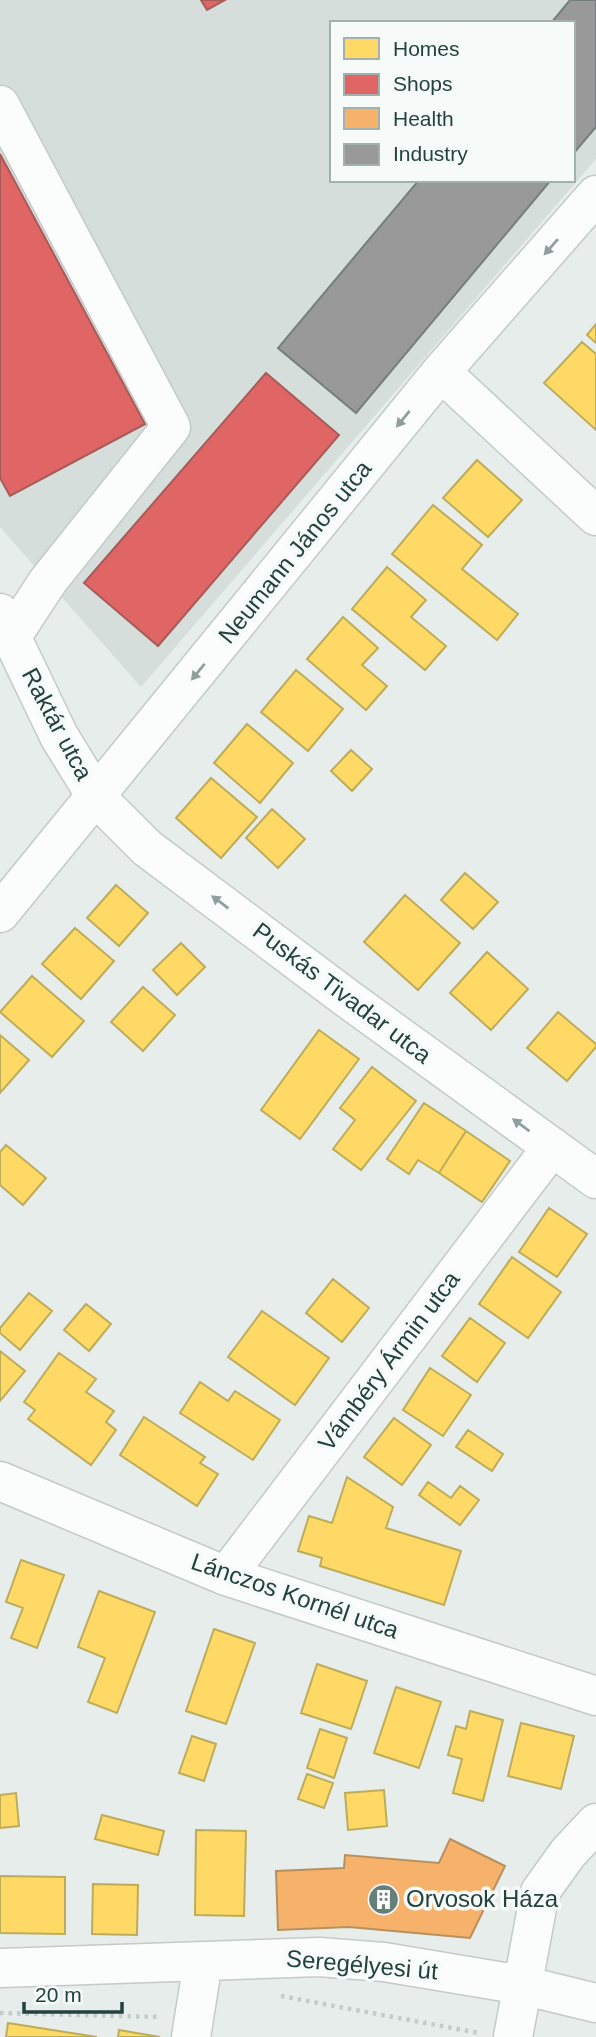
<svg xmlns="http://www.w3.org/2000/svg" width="596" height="2037" font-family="Helvetica,sans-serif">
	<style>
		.built { fill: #d5deda; fill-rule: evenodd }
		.homes { fill: #ffd966; stroke: #bdac59; stroke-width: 2 }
		.shops { fill: #e06666; stroke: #a75b59; stroke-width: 2 }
		.health { fill: #f6b26b; stroke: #b7905d; stroke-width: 2 }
		.industry { fill: #999; stroke: #767f7d; stroke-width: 2 }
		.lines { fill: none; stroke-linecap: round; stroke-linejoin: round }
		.minor-casing { stroke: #c4cac8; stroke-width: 41 }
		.path { stroke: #c2ccca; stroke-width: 4.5; stroke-dasharray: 3.5 5; stroke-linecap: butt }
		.minor { stroke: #fbfcfc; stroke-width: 38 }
		.oneway { fill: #8f9f9c }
		.labels { text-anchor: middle; stroke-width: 7; stroke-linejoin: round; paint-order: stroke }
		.street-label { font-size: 24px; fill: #23423c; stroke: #f6fbf9 }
		.poi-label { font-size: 24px; fill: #23423c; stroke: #f6fbf9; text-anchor: start }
	</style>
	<rect width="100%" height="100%" fill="#e7edea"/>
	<path class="built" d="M0 0H596V159L141 687 0 527ZM332 23H573V180H332Z"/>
	<path class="homes" d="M596 324V343L587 335Z
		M582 342 596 354V430L544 383Z
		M477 460 522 500 488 537 443 498Z
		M433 505 482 545 462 569 518 614 497 640 392 554Z
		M387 567 426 600 411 617 446 646 425 670 352 609Z
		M343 617 378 648 362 665 387 686 366 710 307 659Z
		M296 670 343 709 308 751 261 712Z
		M247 724 293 763 260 803 214 763Z
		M351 750 372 769 352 791 331 771Z
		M211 778 257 817 221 858 176 818Z
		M272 809 305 839 278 868 246 838Z
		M465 873 498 902 473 929 441 900Z
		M116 885 148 913 119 946 87 918Z
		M405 895 460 943 418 990 364 942Z
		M75 928 114 961 81 999 42 964Z
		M181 943 205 967 177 995 153 970Z
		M487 952 528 989 491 1030 450 993Z
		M32 976 84 1021 52 1057 0 1012Z
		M143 987 175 1015 143 1051 111 1022Z
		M558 1012 596 1044V1047L567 1081 527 1048Z
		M319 1030 359 1059 300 1139 261 1110Z
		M0 1035 29 1060 0 1093Z
		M372 1067 416 1101 361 1170 333 1149 355 1120 340 1108Z
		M424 1103 466 1131 439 1173 418 1160 409 1174 387 1159Z
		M466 1131 510 1161 482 1202 439 1173Z
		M6 1145 46 1178 23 1205 0 1185V1152Z
		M549 1208 587 1234 557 1277 519 1252Z
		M512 1257 561 1292 528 1338 479 1304Z
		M333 1279 369 1308 342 1342 306 1313Z
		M29 1293 52 1311 20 1350 0 1333V1328Z
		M86 1304 111 1324 89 1351 64 1330Z
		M262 1311 329 1358 295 1405 228 1357Z
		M470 1318 505 1343 477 1382 442 1356Z
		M0 1351 25 1371 0 1401Z
		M59 1353 96 1379 86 1392 114 1411 106 1422 116 1430 91 1465 28 1419 35 1410 24 1402Z
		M430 1368 471 1395 443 1436 403 1410Z
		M200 1382 228 1401 235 1391 280 1420 253 1460 180 1413Z
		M144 1417 205 1457 200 1463 218 1474 197 1506 120 1455Z
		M394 1418 431 1445 402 1485 364 1457Z
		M468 1430 503 1454 492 1471 456 1447Z
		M347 1477 393 1507 386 1528 461 1551 444 1605 320 1566 322 1558 298 1551 309 1516 332 1523Z
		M428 1482 451 1498 460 1486 479 1500 460 1525 419 1495Z
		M21 1560 64 1575 37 1648 11 1638 23 1608 6 1602Z
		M99 1591 155 1612 117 1713 88 1702 105 1658 78 1647Z
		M214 1629 255 1643 226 1724 186 1711Z
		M317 1664 367 1681 351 1729 301 1713Z
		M396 1687 441 1702 419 1768 374 1753Z
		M470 1711 503 1720 483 1801 453 1793 462 1759 448 1755 456 1726 466 1729Z
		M521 1723 574 1736 561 1789 508 1776Z
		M320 1729 347 1738 334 1778 307 1768Z
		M192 1736 216 1744 204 1781 179 1773Z
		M307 1774 333 1783 324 1808 298 1799Z
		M384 1790 387 1826 348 1830 345 1793Z
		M16 1793 19 1826 0 1828V1795Z
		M102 1815 164 1831 158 1855 95 1839Z
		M196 1830 246 1831 244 1916 195 1915Z
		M0 1876 65 1877V1934L0 1933Z
		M93 1884 138 1885 137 1935 92 1934Z
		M8 2023 97 2037H6Z
		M119 2030 160 2037H118Z"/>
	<path class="shops" d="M201 0H225L207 10Z
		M0 154 145 424 10 496 0 478Z
		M266 373 339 435 158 646 84 583Z"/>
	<path class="health" d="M450 1839 505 1866 470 1938 349 1927 278 1930 276 1871 344 1868 345 1855 439 1863Z"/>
	<path class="industry" d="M570 0H596V127L573 154V23H551Z
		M419 180H551L356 413 278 348Z"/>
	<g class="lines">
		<defs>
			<path id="minor" d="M0 105 171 427 48 581 12 636
				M441 372 596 516
				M0 613 59 736 97 798 147 848 348 999 596 1179
				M0 913 441 372 596 195
				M0 1481 226 1576 596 1696
				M226 1576 552 1147
				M0 1968 319 1957 384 1962 522 1985 596 2003
				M191 2037 203 1962
				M513 2037 540 1892 568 1853 596 1823"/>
		</defs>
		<use href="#minor" class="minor-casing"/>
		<path class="path" d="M281 1996 479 2033
			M0 2013 160 2017"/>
		<use href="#minor" class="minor"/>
	</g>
	<defs><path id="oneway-solid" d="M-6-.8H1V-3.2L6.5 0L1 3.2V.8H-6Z" transform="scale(1.75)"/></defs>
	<g class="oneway">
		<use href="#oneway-solid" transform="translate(551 247) rotate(131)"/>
		<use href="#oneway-solid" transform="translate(403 419) rotate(129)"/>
		<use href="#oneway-solid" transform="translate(198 672) rotate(129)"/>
		<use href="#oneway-solid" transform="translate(220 902) rotate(-143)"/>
		<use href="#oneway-solid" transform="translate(521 1125) rotate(-144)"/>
	</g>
	<defs>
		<symbol id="building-disc" viewBox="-11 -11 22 22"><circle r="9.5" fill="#687e79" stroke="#f6fbf9"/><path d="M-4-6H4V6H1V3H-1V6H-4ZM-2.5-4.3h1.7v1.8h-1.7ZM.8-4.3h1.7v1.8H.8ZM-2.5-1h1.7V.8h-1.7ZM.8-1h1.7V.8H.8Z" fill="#fff"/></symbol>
	</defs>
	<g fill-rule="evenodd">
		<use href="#building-disc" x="366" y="1882" width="35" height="35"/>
	</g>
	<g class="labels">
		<g class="street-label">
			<text transform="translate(295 552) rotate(-51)" y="8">Neumann János utca</text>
			<text transform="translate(57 724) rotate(62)" y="8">Raktár utca</text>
			<text transform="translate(342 993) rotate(37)" y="8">Puskás Tivadar utca</text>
			<text transform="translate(389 1361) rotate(-53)" y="8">Vámbéry Ármin utca</text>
			<text transform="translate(295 1596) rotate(19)" y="8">Lánczos Kornél utca</text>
			<text transform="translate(362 1965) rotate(5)" y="8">Seregélyesi út</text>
		</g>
		<g class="poi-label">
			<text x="406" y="1907">Orvosok Háza</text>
		</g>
	</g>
	<rect x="330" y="21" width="245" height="161" fill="#f6fbf9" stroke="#a2b1ad" stroke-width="2"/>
	<rect x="344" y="38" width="35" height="21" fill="#ffd966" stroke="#a2b1ad" stroke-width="2"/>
	<text x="393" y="56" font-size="21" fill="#23423c">Homes</text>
	<rect x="344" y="74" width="35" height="21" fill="#e06666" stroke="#a2b1ad" stroke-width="2"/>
	<text x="393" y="91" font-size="21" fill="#23423c">Shops</text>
	<rect x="344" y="108" width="35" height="21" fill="#f6b26b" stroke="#a2b1ad" stroke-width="2"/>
	<text x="393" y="126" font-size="21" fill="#23423c">Health</text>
	<rect x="344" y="144" width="35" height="21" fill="#999999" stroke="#a2b1ad" stroke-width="2"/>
	<text x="393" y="161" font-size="21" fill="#23423c">Industry</text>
	<path d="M24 2002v10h98v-10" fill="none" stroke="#23423c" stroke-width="3.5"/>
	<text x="35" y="2002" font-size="21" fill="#23423c" stroke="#f6fbf9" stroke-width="5" paint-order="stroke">20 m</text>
</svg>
